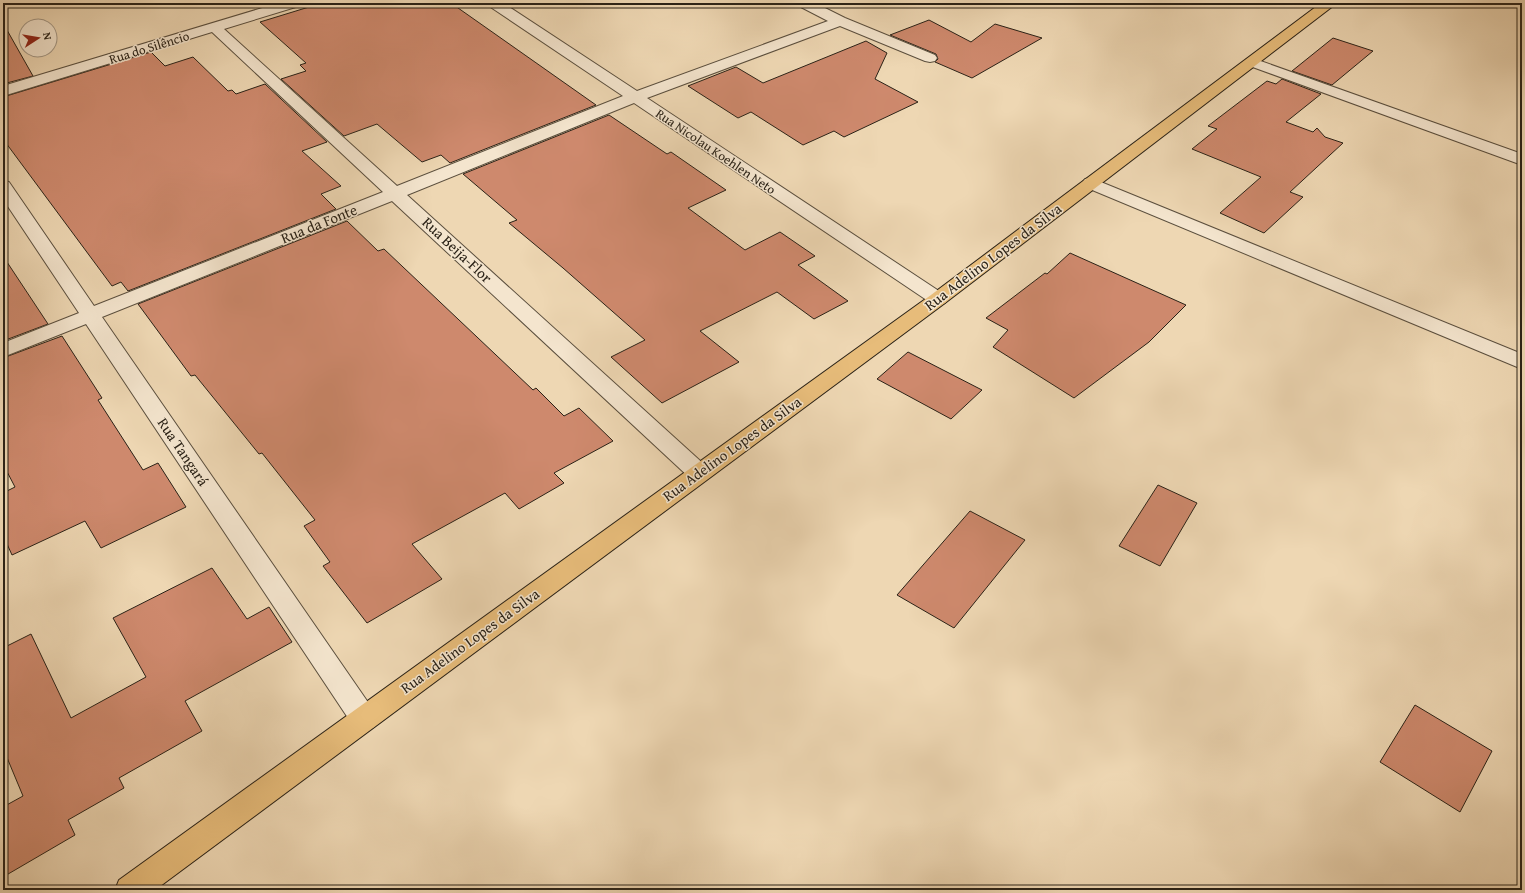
<svg xmlns="http://www.w3.org/2000/svg" width="1525" height="893" font-family="'Gentium Book Plus',serif">
	<style>
		.building { fill: #ce896d; stroke: #2a2217 }
		.lines { fill: none; stroke-linecap: round; stroke-linejoin: round }
		.minor-casing { stroke: #5b4f3e; stroke-width: 2 }
		.major-casing { stroke: #2a2217; stroke-width: 2 }
		.minor { fill: #f4e5ce; fill-rule: evenodd }
		.major { fill: #e7bc7a; fill-rule: evenodd }
		.labels { text-anchor: middle; stroke-width: 3; stroke-linejoin: round; paint-order: stroke }
		.far-street-label { font-size: 13px; fill: #2a2217; stroke: #f4e5ce }
		.street-label { font-size: 15px; fill: #2a2217; stroke: #f4e5ce }
	</style>
	<rect width="100%" height="100%" fill="#eed7b3"/>
	<filter id="stains"><feTurbulence type="fractalNoise" baseFrequency=".005" numOctaves="4"/><feColorMatrix values="0 0 0 0 .2 0 0 0 0 .09 0 0 0 0 .02 0 0 0 .5 -.17"/></filter>
	<radialGradient id="worn" r=".72"><stop offset=".6" stop-color="#630" stop-opacity="0"/><stop offset="1" stop-color="#630" stop-opacity=".3"/></radialGradient>
	<path class="building" d="M322 3H451L596 105 450 163 441 155 422 162 377 124 344 136 281 79 306 71 300 65 306 63 260 22Z
		M929 20 971 42 995 24 1042 38 972 78 935 62 938 59 936 54 890 35Z
		M3 23 33 76 3 84Z
		M1333 38 1373 51 1332 85 1292 71Z
		M866 41 887 53 875 79 918 102 844 137 834 131 803 145 751 112 738 118 688 86 736 67 763 83Z
		M151 52 165 66 193 57 228 91 232 90 236 94 265 84 327 142 302 151 341 186 321 194 336 209 128 291 121 282 112 286 3 139V97Z
		M1282 79 1321 94 1286 122 1313 132 1317 128 1325 137 1343 143 1290 192 1303 197 1264 233 1220 213 1261 177 1192 149 1217 129 1208 126 1267 81 1276 84Z
		M609 115 667 154 671 152 726 190 688 208 745 250 780 232 815 256 798 265 848 301 814 319 777 292 700 331 739 362 662 403 611 357 645 340 563 268 509 223 517 220 463 174Z
		M347 221 378 251 384 249 533 390 536 388 564 416 579 408 613 441 554 473 564 483 519 509 505 493 412 544 442 579 367 623 323 566 330 562 304 526 315 520 262 453 259 454 195 375 191 376 138 304Z
		M1070 253 1186 305 1149 342 1074 398 993 347 1008 330 986 318 1045 273 1047 274Z
		M3 256 48 324 3 341Z
		M62 336 102 398 98 400 143 470 158 463 186 507 101 548 85 521 12 555 3 535V493L15 487 3 464V358Z
		M908 352 982 390 951 419 877 379Z
		M1158 485 1197 503 1160 566 1119 546Z
		M970 511 1025 540 954 628 897 595Z
		M212 568 247 619 269 607 292 642 185 701 202 731 119 778 124 788 68 820 75 835 3 877V807L23 796 3 748V648L31 634 71 718 146 677 113 618Z
		M1415 705 1492 751 1460 812 1380 762Z"/>
	<g class="lines">
		<defs>
			<path id="minor" d="M279 3H301L299 6 224 29 397 186 623 96 489 6 487 3H503L637 91 828 21 799 6 797 3H815L845 18 935 55 937 58 935 61 930 62 925 61 840 26 647 98 945 295 948 299 945 303 938 305 931 303 634 103 407 195 707 467 710 473 707 479 699 481 691 479 392 201 102 317 374 711 378 719 374 727 364 731 354 727 86 324 3 357V343L79 313 3 199V181L9 182 94 306 383 192 212 32 3 96V86Z
				M1252 58 1522 154V165L1247 65 1245 62 1247 59Z
				M1091 178 1522 354V369L1085 187 1082 183 1085 179Z"/>
			<path id="major" d="M1321 3H1337L945 303 155 890H115L119 880 931 295Z"/>
		</defs>
		<use href="#minor" class="minor-casing"/>
		<use href="#major" class="major-casing"/>
		<use href="#minor" class="minor"/>
		<use href="#major" class="major"/>
	</g>
	<g class="labels">
		<g class="far-street-label">
			<text transform="translate(149 47) rotate(-17)" y="5">Rua do Silêncio</text>
			<text transform="translate(716 151) rotate(34)" y="5">Rua Nicolau Koehlen Neto</text>
		</g>
		<g class="street-label">
			<text transform="translate(319 224) rotate(-22)" y="5">Rua da Fonte</text>
			<text transform="translate(457 250) rotate(43)" y="5">Rua Beija-Flor</text>
			<text transform="translate(993 257) rotate(-37)" y="5">Rua Adelino Lopes da Silva</text>
			<text transform="translate(732 449) rotate(-36)" y="5">Rua Adelino Lopes da Silva</text>
			<text transform="translate(183 452) rotate(56)" y="5">Rua Tangará</text>
			<text transform="translate(470 641) rotate(-36)" y="5">Rua Adelino Lopes da Silva</text>
		</g>
	</g>
	<rect width="1525" height="893" fill="none" stroke="#eed7b3" stroke-width="16"/>
	<rect x="4" y="4" width="1517" height="885" fill="none" stroke="#2a2217" stroke-width="2"/>
	<rect x="8" y="8" width="1509" height="877" fill="none" stroke="#2a2217"/>
	<g transform="translate(38 38) rotate(78)"><circle r="19" fill="#f4e5ce" stroke="#a39785"/>
	<path d="M0-3L7 15L0 10L-7 15Z" fill="#8f2418"/>
	<text y="-6" font-size="11" font-weight="bold" text-anchor="middle" fill="#2a2217">N</text>
	</g>
	<rect width="100%" height="100%" filter="url(#stains)"/>
	<rect width="100%" height="100%" fill="url(#worn)"/>
</svg>
